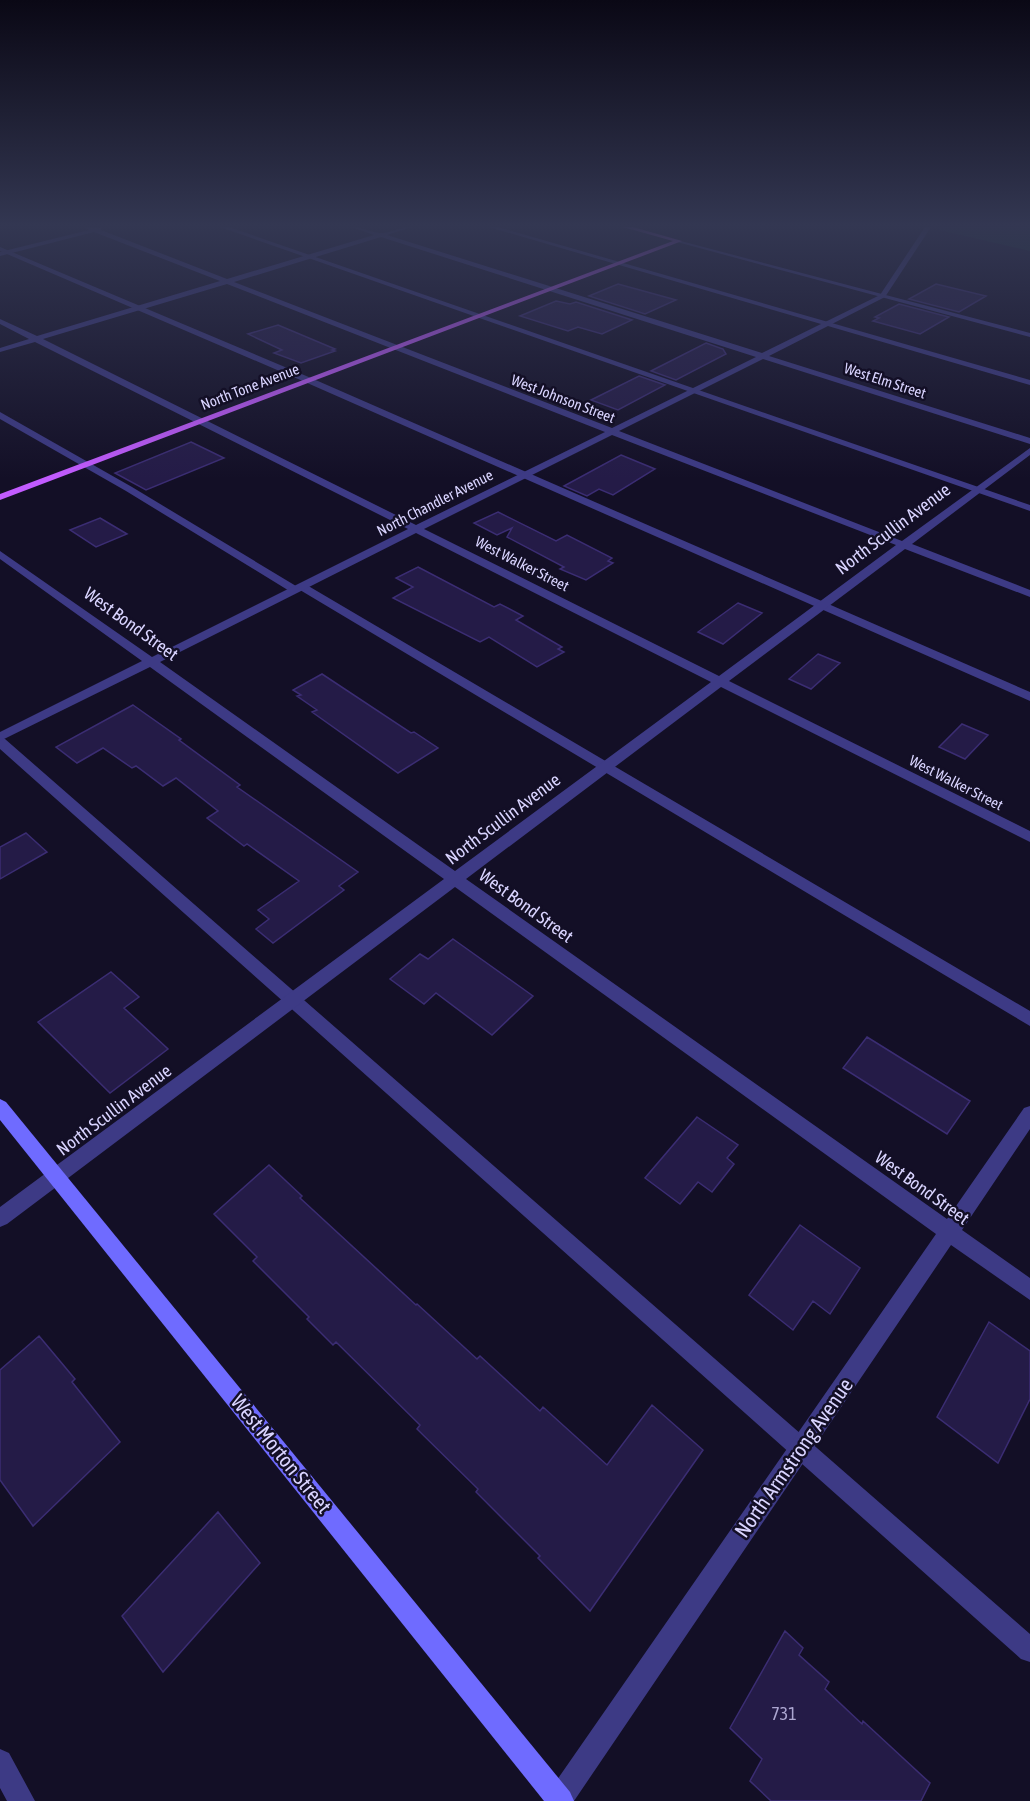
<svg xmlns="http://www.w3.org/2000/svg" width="1030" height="1801" font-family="'Asap Condensed',sans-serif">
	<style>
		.green { fill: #12302f }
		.building { fill: #241b47; stroke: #3b2d73; stroke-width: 1.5 }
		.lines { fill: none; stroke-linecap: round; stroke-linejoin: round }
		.service { fill: #3d3a85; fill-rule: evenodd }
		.minor { fill: #3d3a85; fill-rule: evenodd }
		.tertiary { fill: #3d3a85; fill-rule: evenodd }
		.secondary { fill: #6f6bff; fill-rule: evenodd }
		.primary { fill: #c25bff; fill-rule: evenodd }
		.labels { text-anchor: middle; stroke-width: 5; stroke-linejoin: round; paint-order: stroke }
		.far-street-label { font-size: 15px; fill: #d9d4ff; stroke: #130f26 }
		.street-label { font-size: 18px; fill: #d9d4ff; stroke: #130f26 }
		.near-number-label { font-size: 18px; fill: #aca6d1 }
		.near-street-label { font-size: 21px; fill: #d9d4ff; stroke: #130f26 }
	</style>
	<rect width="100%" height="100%" fill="#130f26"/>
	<path class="green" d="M941 227H1030V251L939 230Z"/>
	<path class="building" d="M618 284 676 300 645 314 589 296Z
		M936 284 986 296 959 312 909 299Z
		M556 301 570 304 576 302 632 320 602 334 578 327 568 331 520 316Z
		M899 304 949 317 920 334 873 321 879 318 875 317Z
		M278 325 335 349 332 350 335 351 301 363 274 353 282 350 248 334Z
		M706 343 723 349 726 354 676 380 651 371Z
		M639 376 665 385 618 410 591 400Z
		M191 442 224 458 146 490 115 473Z
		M621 455 655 469 613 495 599 489 587 496 564 486Z
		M498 512 556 541 567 535 612 558 608 561 613 563 586 580 560 569 564 567 507 537 512 528 497 535 474 523Z
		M100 518 127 534 96 547 70 530Z
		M418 567 494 607 500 604 523 616 516 620 562 647 558 649 564 652 537 667 489 637 480 642 393 598 413 587 396 578Z
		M738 603 762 613 723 644 698 632Z
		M818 654 840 663 811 689 789 679Z
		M322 674 411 733 414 732 438 748 398 773 312 712 317 710 297 696 301 695 293 690Z
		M133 705 181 739 179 740 240 785 237 787 358 872 339 886 344 890 273 943 256 929 269 919 258 910 299 881 247 844 244 846 207 818 218 811 176 778 163 786 136 766 132 768 103 748 77 763 56 747Z
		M962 724 988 735 965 759 939 747Z
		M26 833 47 852 0 879V847Z
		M453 939 533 996 492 1035 436 993 424 1004 390 979 420 954 428 959Z
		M111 972 139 997 124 1008 168 1049 110 1093 38 1022Z
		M867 1037 970 1101 947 1134 843 1068Z
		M697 1117 738 1145 727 1158 734 1164 712 1192 698 1182 680 1204 645 1178Z
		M269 1165 302 1196 300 1198 416 1305 417 1304 477 1359 480 1356 540 1411 543 1407 607 1465 652 1405 703 1450 590 1611 538 1558 540 1556 476 1492 478 1489 417 1429 420 1425 336 1342 333 1345 307 1319 309 1317 253 1261 257 1257 214 1214Z
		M800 1225 860 1268 830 1314 813 1301 793 1330 749 1295Z
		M989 1322 1030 1351V1399L998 1463 937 1417Z
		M39 1336 75 1379 72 1382 120 1442 33 1526 0 1480V1370Z
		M218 1512 260 1563 163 1672 122 1616Z
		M785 1631 803 1648 799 1655 829 1682 825 1689 862 1724 863 1721 930 1783 921 1801H771L750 1781 762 1759 730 1728Z"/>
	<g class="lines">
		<path class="service" d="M220 227H229L1030 505V511Z
			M489 227H498L1030 380V385Z
			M0 247 311 378 1030 692V701L305 382 0 251Z
			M0 412 132 487 296 586 305 584 1030 1011V1026L300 590 295 593 291 592 126 491 0 419Z
			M0 738 5 739 1030 1634V1662L1021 1659 0 749Z
			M0 1749 9 1753 35 1801H7L0 1788Z"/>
		<path class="minor" d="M84 227 101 228V230L227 279 374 235 352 227C362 227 372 233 381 233 391 233 401 227 411 227L387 235 762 353 880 295 925 227H931L885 297 769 356 1030 438V444L763 359 619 431 902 541 1030 448V455L912 544 1030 590V597L905 549 729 681 1030 831V842L721 687 466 879 947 1219 1024 1108 1030 1106V1129L962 1230 1030 1278V1300L951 1245 574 1801H546V1799L550 1790 936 1234 455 887 7 1224 0 1227V1207L444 879 150 667 0 741V732L142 661 0 559V551L152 657 408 529 35 342 0 352V348L29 339 0 324V319L37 336 220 281 94 232 0 256V252L89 230ZM381 237 756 357 612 428 234 282ZM227 284 605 432 416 525 43 339ZM612 435 896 545 719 676 424 529ZM416 533 711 682 455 871 160 662Z"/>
		<path class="tertiary" d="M677 240 1030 333V337L677 242Z"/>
		<path class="secondary" d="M0 1099 6 1102 570 1792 574 1801H544L0 1120Z"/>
		<path class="primary" d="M623 227H633L682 241 0 500V494L673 241Z"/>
	</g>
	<linearGradient id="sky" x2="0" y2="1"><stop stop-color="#0a0815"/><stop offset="0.47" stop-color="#333752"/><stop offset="1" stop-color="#333752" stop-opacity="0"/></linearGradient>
	<rect width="1030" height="479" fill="url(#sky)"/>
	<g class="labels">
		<g class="far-street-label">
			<text transform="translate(885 381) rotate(18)" y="5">West Elm Street</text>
			<text transform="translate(250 387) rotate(-21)" y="5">North Tone Avenue</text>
			<text transform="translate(563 399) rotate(21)" y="5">West Johnson Street</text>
			<text transform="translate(435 503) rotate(-27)" y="5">North Chandler Avenue</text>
			<text transform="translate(522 564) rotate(27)" y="5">West Walker Street</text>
			<text transform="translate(956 783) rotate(27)" y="5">West Walker Street</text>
		</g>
		<g class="street-label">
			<text transform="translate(893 529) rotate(-37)" y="6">North Scullin Avenue</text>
			<text transform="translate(131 624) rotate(36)" y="6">West Bond Street</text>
			<text transform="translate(503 819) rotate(-37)" y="6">North Scullin Avenue</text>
			<text transform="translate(526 906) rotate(36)" y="6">West Bond Street</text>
			<text transform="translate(114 1110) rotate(-37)" y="6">North Scullin Avenue</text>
			<text transform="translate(922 1188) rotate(36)" y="6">West Bond Street</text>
		</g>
		<g class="near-number-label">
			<text x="784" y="1720">731</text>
		</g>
		<g class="near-street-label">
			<text transform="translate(281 1454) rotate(51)" y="7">West Morton Street</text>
			<text transform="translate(794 1458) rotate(-55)" y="7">North Armstrong Avenue</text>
		</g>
	</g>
</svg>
